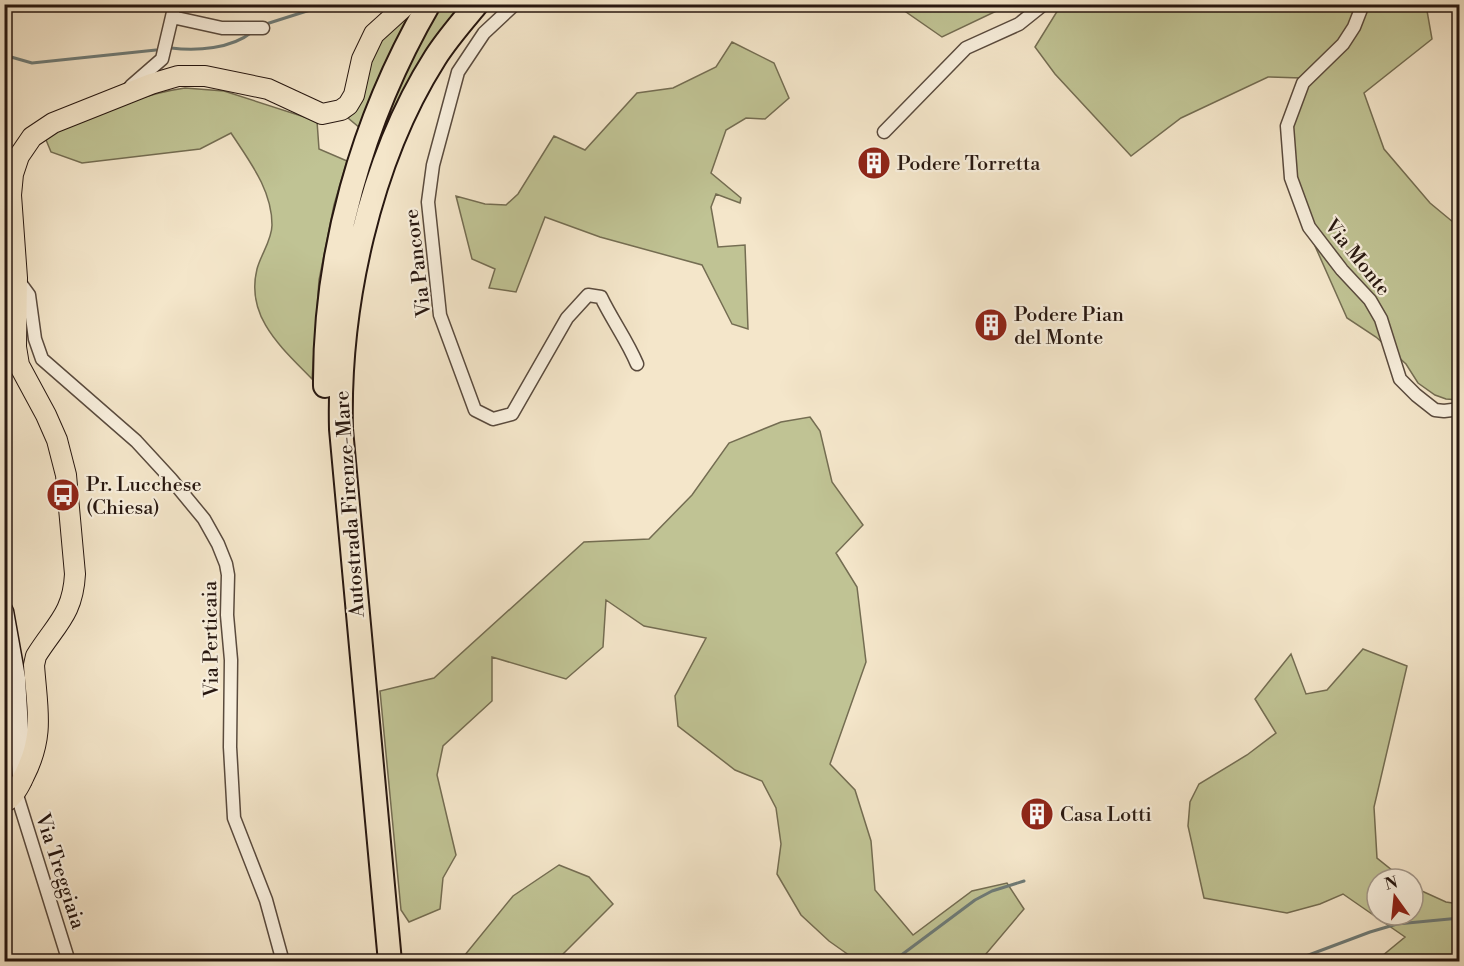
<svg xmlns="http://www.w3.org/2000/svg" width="1464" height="966" font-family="'Libre Bodoni',serif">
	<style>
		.green { fill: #c0c394; stroke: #746d52; stroke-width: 1.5 }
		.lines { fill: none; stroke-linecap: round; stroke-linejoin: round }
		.stream { stroke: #6e7b77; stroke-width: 3 }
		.street-casing { stroke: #5a4b3e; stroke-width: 15 }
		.secondary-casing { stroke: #271710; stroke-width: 21 }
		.primary-casing { stroke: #271710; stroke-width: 22 }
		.highway-casing { stroke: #271710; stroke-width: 26 }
		.street { stroke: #f8efdd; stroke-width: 12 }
		.secondary { stroke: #f8efdd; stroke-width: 18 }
		.primary { stroke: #f4e6ca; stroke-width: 20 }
		.highway { stroke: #f4e6ca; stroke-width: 22 }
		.labels { text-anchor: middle; stroke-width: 4.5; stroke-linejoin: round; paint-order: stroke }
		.poi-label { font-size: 20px; fill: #271710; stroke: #f8efdd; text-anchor: start }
		.street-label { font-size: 20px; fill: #271710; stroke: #f8efdd }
	</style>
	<rect width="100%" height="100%" fill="#f4e6ca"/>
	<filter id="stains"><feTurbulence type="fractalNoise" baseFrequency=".00333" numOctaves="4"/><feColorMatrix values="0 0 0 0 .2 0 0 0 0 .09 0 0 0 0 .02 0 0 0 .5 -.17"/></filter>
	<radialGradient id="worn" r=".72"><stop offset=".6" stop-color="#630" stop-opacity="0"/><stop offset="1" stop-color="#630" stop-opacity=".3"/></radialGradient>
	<path class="green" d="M417 5 360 128 348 118 356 111 376 41Z
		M437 5H469L380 156 369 153Z
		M896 5H1009L942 37Z
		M1061 5H1426L1432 39 1364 93 1384 149 1430 203 1459 227V400L1446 399 1435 395 1418 383 1406 364 1376 337 1347 318 1287 183 1282 123 1301 78 1268 77 1181 118 1131 156 1055 74 1035 47Z
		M732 42 774 63 789 98 765 119 746 118 726 130 711 173 741 198 740 203 716 194 711 207 718 247 745 245 748 329 732 324 702 265 600 237 545 217 516 292 489 288 495 269 472 259 456 196 485 204 506 205 518 194 554 136 585 150 637 93 673 88 716 67Z
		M185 88 224 91 317 121 319 149 347 161 334 205 319 280 312 379C282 348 245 317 257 269 261 254 272 240 272 225 272 190 250 162 231 133L200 149 82 163 51 152 44 135C90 117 136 95 185 88Z
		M810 417 820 431 832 482 863 525 836 553 857 587 866 662 830 764 855 790 871 841 875 890 913 935 972 891 1007 883 1024 909 980 961H850L853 958 829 941 801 915 777 874 781 844 776 808 762 781 735 770 678 726 675 696 706 638 644 626 606 600 603 647 566 679 492 657V701L443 746 437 775 456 855 443 878 440 909 409 922 401 910 380 691 434 678 584 542 649 539 692 495 729 443 781 422Z
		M1363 649 1407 666 1374 807 1377 858 1403 879H1377V915H1413V887L1446 902 1459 904V961H1376L1405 937 1343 894 1320 904 1287 913 1204 898 1188 826 1190 802 1199 784 1247 755 1276 733 1255 699 1291 654 1306 694 1327 690Z
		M559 865 589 877 613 904 556 961H460L513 896Z"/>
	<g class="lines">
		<path class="stream" d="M266 24 329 4
			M171 48C197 51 231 49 252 32
			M4 55 32 63 156 50
			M892 962 975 900 992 891 1024 881
			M1290 962 1370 932 1397 924 1460 918"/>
		<defs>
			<path id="street" d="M515 4 484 33 458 72 433 165 428 202 440 315 475 410 493 419 512 414 567 318 588 295 601 297C612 320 627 340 637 364
				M1363 4 1354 27 1343 44 1303 83 1287 126 1291 178 1309 227 1342 270 1370 300 1381 319 1400 379 1416 395 1435 410 1444 411 1460 409
				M172 17 222 28H263
				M131 86 162 59 175 4
				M884 132 966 48 1019 24 1044 4
				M18 280 29 295 35 339 42 359 136 441 171 479 204 519 218 544 226 564 228 575 227 615 231 660 230 747 234 818 266 900 283 962
				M16 792 69 962"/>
			<path id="secondary" d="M4 611 16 678 22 781"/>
			<path id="primary" d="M4 803C14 796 19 787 24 776 45 735 37 709 34 665L36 656C56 624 73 614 75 574L66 475 57 440 46 415 19 365 16 347 17 278 11 195 13 174 19 156 32 137 53 123 151 84 178 76H205L268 89 322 114 341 110 348 105 354 95 362 59 374 34 407 4"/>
			<path id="highway" d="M325 386C324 254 362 119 429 4
				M390 962 341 429C338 307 369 162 435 58 447 39 462 22 477 4"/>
		</defs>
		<use href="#street" class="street-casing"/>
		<use href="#secondary" class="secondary-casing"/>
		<use href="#primary" class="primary-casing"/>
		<use href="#highway" class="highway-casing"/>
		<use href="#street" class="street"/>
		<use href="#secondary" class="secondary"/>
		<use href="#primary" class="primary"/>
		<use href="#highway" class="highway"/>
	</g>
	<defs>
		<symbol id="building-disc" viewBox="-11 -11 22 22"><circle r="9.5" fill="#8f2418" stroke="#f8efdd"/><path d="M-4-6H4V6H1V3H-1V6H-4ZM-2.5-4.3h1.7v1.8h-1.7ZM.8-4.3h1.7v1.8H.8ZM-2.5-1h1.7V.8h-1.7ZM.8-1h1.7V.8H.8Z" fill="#fff"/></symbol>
		<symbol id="bus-disc" viewBox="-11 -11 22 22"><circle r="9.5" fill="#8f2418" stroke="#f8efdd"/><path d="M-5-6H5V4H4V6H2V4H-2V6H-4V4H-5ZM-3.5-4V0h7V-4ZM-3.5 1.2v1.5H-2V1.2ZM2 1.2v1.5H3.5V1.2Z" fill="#fff"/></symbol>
	</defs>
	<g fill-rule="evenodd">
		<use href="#building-disc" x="855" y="144" width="38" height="38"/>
		<use href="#building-disc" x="972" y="306" width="38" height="38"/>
		<use href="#bus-disc" x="44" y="476" width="38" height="38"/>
		<use href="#building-disc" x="1018" y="795" width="38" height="38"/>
	</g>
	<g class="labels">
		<g class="poi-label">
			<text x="897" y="170">Podere Torretta</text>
			<text x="1014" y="321">Podere Pian<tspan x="1014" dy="23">del Monte</tspan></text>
			<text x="86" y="491">Pr. Lucchese<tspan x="86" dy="23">(Chiesa)</tspan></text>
			<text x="1060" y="821">Casa Lotti</text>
		</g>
		<g class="street-label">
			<text transform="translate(1358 257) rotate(51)" y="7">Via Monte</text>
			<text transform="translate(417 263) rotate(-97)" y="7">Via Pancore</text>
			<text transform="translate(349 504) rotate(-94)" y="7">Autostrada Firenze-Mare</text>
			<text transform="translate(210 639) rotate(-91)" y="7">Via Perticaia</text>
			<text transform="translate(61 871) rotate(72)" y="7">Via Treggiaia</text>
		</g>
	</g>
	<rect width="1464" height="966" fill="none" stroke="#f4e6ca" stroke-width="24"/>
	<rect x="6" y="6" width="1452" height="954" fill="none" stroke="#271710" stroke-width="3"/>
	<rect x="12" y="12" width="1440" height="942" fill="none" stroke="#271710" stroke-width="1.5"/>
	<g transform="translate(1395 897) rotate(345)"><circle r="28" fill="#f8efdd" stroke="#a4998b" stroke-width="1.5"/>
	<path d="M0-4.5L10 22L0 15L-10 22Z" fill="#8f2418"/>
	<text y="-9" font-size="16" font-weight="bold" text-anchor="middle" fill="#271710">N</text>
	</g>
	<rect width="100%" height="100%" filter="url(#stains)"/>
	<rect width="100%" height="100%" fill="url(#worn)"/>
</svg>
